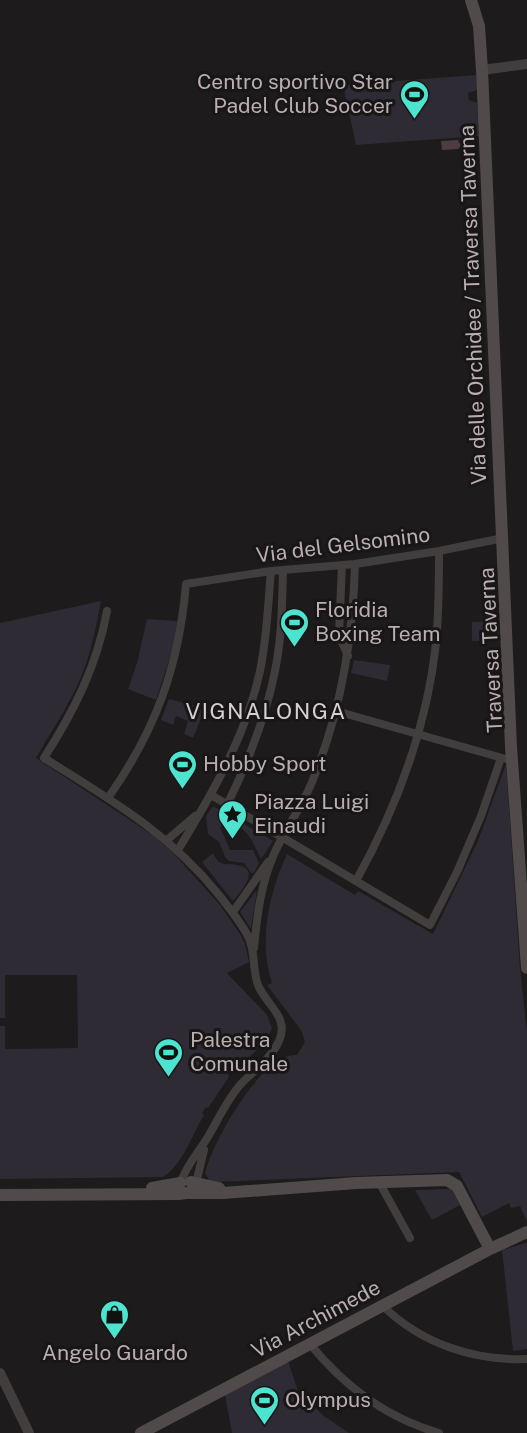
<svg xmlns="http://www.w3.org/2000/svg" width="527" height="1433" font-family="'Public Sans',sans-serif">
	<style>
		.green { fill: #2e2b34 }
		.water { fill: #4e3c43 }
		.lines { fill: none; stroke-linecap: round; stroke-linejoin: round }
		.minor { stroke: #433e3e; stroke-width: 8 }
		.tertiary { stroke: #433e3e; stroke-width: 10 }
		.secondary { stroke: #514a4a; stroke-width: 12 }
		.labels { text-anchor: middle; stroke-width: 6; stroke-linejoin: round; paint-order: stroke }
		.poi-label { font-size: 21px; fill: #bbaeb0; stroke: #181616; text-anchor: start }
		.street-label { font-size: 21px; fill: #bbaeb0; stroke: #181616 }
		.neighbourhood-label { font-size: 22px; letter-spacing: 1.5px; fill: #d7cfd0; stroke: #181616 }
	</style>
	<rect width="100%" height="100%" fill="#1d1b1b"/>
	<path class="green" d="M476 75 477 90 468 93 469 100 477 103 479 136 356 145 343 85Z
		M101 601C96 627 91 653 81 677 69 706 51 731 36 758L127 818 155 837 174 854 220 905 240 934 245 944 249 962 227 973 267 1015 272 1028 265 1042 236 1070 228 1074 229 1077 208 1108 206 1107 202 1113 204 1115C192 1135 183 1164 163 1177L0 1179V1026H5V1049L78 1048 77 975H5V1018H0V623Z
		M147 619 178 621 174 645 156 700 128 689 137 663Z
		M498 621 499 640 472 641V622Z
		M354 660 390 665 387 681 351 673Z
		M169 699 205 708 193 738 184 734 188 721 176 716 173 725 161 720Z
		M506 764 520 968 527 1032V1222L520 1206 511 1208 509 1203 482 1217 459 1172 214 1182 209 1180 205 1173C212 1143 262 1052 297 1055L305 1042 301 1030 267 985 272 983C258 942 269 893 287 854L355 895 358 891 433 934 478 841Z
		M213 806 273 841 261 859C252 841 245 818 220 827L230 850H253L259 863 254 873H251L244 863 229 861 225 857 219 842 208 834 206 816Z
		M213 853C214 855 217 860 218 861 223 866 231 863 237 865 262 869 241 891 233 901L202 862Z
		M257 890 251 929 240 912Z
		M452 1189 460 1205 432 1220 415 1190Z
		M527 1243V1349L513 1351 502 1250Z
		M288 1361 298 1391 324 1416 349 1433H232L225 1395Z"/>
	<path class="water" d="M458 140 461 146 458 149 442 150 441 141Z"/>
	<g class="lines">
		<path class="minor" d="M342 565 339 635 348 656
			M107 611C97 666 74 711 44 758 111 800 168 832 219 895 229 908 240 921 248 936 256 952 252 969 258 985 266 1005 290 1017 279 1041 271 1059 253 1071 240 1085 227 1100 219 1118 209 1135 200 1151 186 1165 181 1182
			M336 711 506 759
			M211 795 430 925 457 872 481 816 501 758
			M108 798C156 730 179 666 186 584L271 571 355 564 439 551 503 538
			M227 805C248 762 266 717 275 671 282 637 282 604 283 570
			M167 840 195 816
			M178 850C212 794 246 736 260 671 267 638 268 604 271 571
			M356 881C397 807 427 728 436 643 439 612 439 582 439 551
			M233 912 268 862
			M254 948C257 916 261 883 274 854 285 829 302 807 312 782 341 712 353 639 355 564
			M379 1182 410 1238
			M193 1186 197 1179 204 1150
			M383 1306C422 1344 474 1361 527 1359
			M310 1344C344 1386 387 1418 439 1433"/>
		<path class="tertiary" d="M482 70 527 64
			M0 1373 29 1433"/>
		<path class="secondary" d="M471 0 479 26 482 70 511 747 527 968
			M191 1182 219 1188
			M152 1188 180 1183
			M188 1193H223L356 1183 447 1180 457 1186 490 1249
			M0 1195 179 1194 186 1193
			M141 1433 490 1249 527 1232"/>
	</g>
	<defs>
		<symbol id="stadium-pin" viewBox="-11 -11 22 30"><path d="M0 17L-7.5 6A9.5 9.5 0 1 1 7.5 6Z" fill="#4ce4cf" stroke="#181616"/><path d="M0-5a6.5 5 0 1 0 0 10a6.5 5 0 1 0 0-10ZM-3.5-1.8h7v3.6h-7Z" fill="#111"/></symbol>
		<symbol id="sight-pin" viewBox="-11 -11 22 30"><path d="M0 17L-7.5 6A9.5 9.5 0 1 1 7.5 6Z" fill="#4ce4cf" stroke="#181616"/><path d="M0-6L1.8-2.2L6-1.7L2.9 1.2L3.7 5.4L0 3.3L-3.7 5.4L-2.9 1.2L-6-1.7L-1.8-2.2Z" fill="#111"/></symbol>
		<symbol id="shop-pin" viewBox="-11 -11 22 30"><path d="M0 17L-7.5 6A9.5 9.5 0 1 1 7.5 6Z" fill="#4ce4cf" stroke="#181616"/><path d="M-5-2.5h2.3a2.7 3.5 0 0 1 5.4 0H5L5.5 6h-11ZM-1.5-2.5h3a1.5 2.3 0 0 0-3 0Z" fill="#111"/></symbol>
	</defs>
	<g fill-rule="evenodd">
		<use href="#stadium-pin" x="398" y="78" width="33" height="45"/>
		<use href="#stadium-pin" x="278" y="606" width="33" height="45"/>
		<use href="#stadium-pin" x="166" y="748" width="33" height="45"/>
		<use href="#sight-pin" x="216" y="798" width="33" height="45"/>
		<use href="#stadium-pin" x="152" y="1036" width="33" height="45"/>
		<use href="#shop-pin" x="98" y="1298" width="33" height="45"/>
		<use href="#stadium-pin" x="248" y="1384" width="33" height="45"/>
	</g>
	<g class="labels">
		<g class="poi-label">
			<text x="393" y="89" text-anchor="end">Centro sportivo Star<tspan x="393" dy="24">Padel Club Soccer</tspan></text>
			<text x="315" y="617">Floridia<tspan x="315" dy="24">Boxing Team</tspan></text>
			<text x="203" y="771">Hobby Sport</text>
			<text x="254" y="809">Piazza Luigi<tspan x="254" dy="24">Einaudi</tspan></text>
			<text x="190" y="1047">Palestra<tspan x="190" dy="24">Comunale</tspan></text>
			<text x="115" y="1360" text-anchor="middle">Angelo Guardo</text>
			<text x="285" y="1407">Olympus</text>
		</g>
		<g class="street-label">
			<text transform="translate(473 305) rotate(-92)" y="7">Via delle Orchidee / Traversa Taverna</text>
			<text transform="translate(343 545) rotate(-7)" y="7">Via del Gelsomino</text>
			<text transform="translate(491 650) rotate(-93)" y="7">Traversa Taverna</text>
			<text transform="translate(316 1319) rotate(-28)" y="7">Via Archimede</text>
		</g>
		<g class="neighbourhood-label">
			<text x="266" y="719">VIGNALONGA</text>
		</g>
	</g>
</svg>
